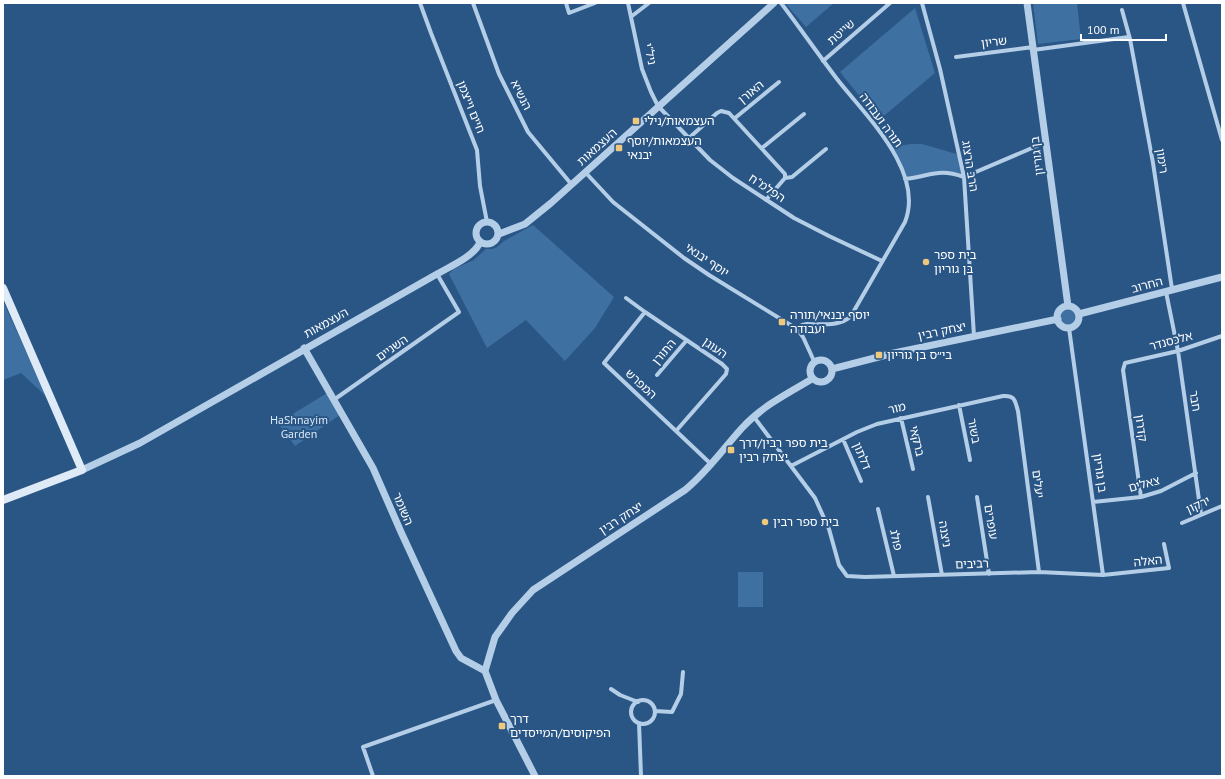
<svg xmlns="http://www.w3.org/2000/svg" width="1225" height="779" font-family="'PT Sans','Noto Sans Hebrew',sans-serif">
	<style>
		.green { fill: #3f70a2 }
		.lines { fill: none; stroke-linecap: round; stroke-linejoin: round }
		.minor { stroke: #b5cee7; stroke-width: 4 }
		.tertiary { stroke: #b5cee7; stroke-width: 7 }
		.secondary { stroke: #dfeaf7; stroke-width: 8 }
		.poi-dot { fill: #eec87d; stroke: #2a5686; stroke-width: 1.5 }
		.labels { text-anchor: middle; stroke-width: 4; stroke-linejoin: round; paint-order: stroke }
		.street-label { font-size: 12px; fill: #fff; stroke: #2a5686 }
		.poi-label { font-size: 12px; fill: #fff; stroke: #2a5686; text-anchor: start }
		.park-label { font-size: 12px; fill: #d9e7f6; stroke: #2a5686 }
	</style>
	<rect width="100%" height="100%" fill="#2a5686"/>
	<path class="green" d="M785 3H834L806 27Z
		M1033 3H1077L1081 39 1038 44Z
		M915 8 935 73 879 120 840 72Z
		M911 144H922L960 155 964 177 951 172 905 179 891 147Z
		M533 225 614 297 595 328 565 361 526 320 487 348 449 274 454 269 474 260 486 249H493L497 247 504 241Z
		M3 301 37 376 49 399 21 373 3 380Z
		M1060 317a8 8 0 1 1 16 0a8 8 0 1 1-16 0Z
		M327 393 340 415 295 446 278 423Z
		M738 572H763V607H738Z"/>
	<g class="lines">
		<path class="minor" d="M420 3 431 33 477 150 480 186 487 222
			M473 3 499 74 528 132 572 185
			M566 3 569 13 595 3
			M628 3 642 69 651 92 658 106 710 160 733 178 794 218 829 236 882 261
			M781 3C800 28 818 54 837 79 865 115 925 171 905 222L851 316C840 327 821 324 807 324L802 325 797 329
			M922 3 940 69 964 177 974 336
			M1183 3 1222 140
			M1122 10 1130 39 1153 163 1172 289
			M632 16 649 3
			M1033 50 1129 37
			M956 57 1033 47
			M823 61 890 3
			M735 118 779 82
			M689 138 717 113 721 111 729 113 785 174V178L766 200
			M762 148 804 114
			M586 173 613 202 684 258 709 275 797 329 803 337 814 361
			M785 178 792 177 826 149
			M905 179C931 176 938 168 964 177L1046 142
			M1166 292 1178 351 1201 514
			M626 298 645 312 722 364 727 369 726 374 676 431
			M645 312 604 363 712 465
			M1069 328 1103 575
			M657 375 686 341
			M335 399 459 312 437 274
			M959 405 970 460
			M754 417 815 498 829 529 839 565 847 576 865 577 1039 572 1103 575 1169 568 1164 544
			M901 418 913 469
			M843 439 861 481
			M791 466 857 432 877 424 1003 396C1015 395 1015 401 1018 411L1039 572
			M928 497 942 575
			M977 497 989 574
			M1141 497 1123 370 1125 363 1178 351 1222 336
			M1093 502 1141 497 1161 491 1196 473
			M878 509 894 576
			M1182 523 1222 506
			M611 689 620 695 638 702
			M631 712a12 12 0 1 1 24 0a12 12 0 1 1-24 0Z
			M655 711 672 712 681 694 683 672
			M639 723 641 776
			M373 776 363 747 496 700"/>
		<path class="tertiary" d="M1027 3 1068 306
			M476 233a11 11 0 1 1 22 0a11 11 0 1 1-22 0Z
			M499 234 525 224 551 203 774 3
			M1057 317a11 11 0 1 1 22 0a11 11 0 1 1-22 0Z
			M1079 314 1222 277
			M304 348 373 468 401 532 456 651 461 658 485 671
			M810 371a11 11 0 1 1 22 0a11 11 0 1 1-22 0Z
			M832 369 894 353 1058 319
			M82 470 140 443 437 274C449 267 475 256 480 242
			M535 776 496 700 485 671 495 637 512 613 533 590 685 490C707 472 723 449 742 428 761 407 788 393 812 379"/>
		<path class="secondary" d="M3 288 82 470 3 500"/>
	</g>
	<g class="poi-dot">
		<rect x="632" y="117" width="8" height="8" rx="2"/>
		<rect x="615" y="144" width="8" height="8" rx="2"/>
		<circle cx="926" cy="262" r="4"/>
		<rect x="778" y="318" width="8" height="8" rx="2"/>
		<rect x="875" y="351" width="8" height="8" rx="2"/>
		<rect x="727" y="446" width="8" height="8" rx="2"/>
		<circle cx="765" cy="522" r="4"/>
		<rect x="498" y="722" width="8" height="8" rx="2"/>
	</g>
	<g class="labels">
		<g class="street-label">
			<text transform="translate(841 32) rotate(-41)" y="4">שייטת</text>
			<text transform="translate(994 42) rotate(-7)" y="4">שריון</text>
			<text transform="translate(650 54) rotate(78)" y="4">ניל"י</text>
			<text transform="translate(751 92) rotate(-39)" y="4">האורן</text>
			<text transform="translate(521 95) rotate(63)" y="4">הנשיא</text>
			<text transform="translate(471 107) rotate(68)" y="4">חיים וייצמן</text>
			<text transform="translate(881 120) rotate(54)" y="4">תורה ועבודה</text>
			<text transform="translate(597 147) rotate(-42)" y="4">העצמאות</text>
			<text transform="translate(1037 156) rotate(-97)" y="4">בן גוריון</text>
			<text transform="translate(1162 161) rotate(81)" y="4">רימון</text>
			<text transform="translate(970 166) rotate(81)" y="4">הרב הרצוג</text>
			<text transform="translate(767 188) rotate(34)" y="4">הפלמ"ח</text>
			<text transform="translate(707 260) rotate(34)" y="4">יוסף יבנאי</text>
			<text transform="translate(1147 285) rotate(-15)" y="4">החרוב</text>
			<text transform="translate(326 323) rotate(-29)" y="4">העצמאות</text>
			<text transform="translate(942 331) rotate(-12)" y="4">יצחק רבין</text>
			<text transform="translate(1171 341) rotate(-15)" y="4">אלכסנדר</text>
			<text transform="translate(392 348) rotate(-35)" y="4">השניים</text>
			<text transform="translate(715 348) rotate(35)" y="4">העוגן</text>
			<text transform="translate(664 352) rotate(-50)" y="4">התורן</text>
			<text transform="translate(641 384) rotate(43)" y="4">המפרש</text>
			<text transform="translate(1195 401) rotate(81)" y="4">חבר</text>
			<text transform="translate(897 408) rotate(-13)" y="4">מור</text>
			<text transform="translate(1141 428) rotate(82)" y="4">קדרון</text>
			<text transform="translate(974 431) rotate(79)" y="4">בשור</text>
			<text transform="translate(917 441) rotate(77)" y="4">ברקאי</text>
			<text transform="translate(862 456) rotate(67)" y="4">דלתון</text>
			<text transform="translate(1100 473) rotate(82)" y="4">בן גוריון</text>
			<text transform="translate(1038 484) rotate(83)" y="4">יעלים</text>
			<text transform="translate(1144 484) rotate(-15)" y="4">צאלים</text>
			<text transform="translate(1198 505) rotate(-24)" y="4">ירקון</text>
			<text transform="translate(403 509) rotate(67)" y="4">השומר</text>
			<text transform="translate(621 518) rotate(-33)" y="4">יצחק רבין</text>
			<text transform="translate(991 522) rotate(81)" y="4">עופרים</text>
			<text transform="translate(945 534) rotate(80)" y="4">ניצנה</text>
			<text transform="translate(896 540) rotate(77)" y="4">פולג</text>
			<text transform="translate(1148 561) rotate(-6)" y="4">האלה</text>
			<text transform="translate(972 564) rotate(-2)" y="4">רביבים</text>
		</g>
		<g class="poi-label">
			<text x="644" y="125">העצמאות/נילי</text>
			<text x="627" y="145">העצמאות/יוסף<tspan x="627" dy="14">יבנאי</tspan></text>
			<text x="934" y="259">בית ספר<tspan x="934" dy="14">בן גוריון</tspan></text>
			<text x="790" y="319">יוסף יבנאי/תורה<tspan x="790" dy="14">ועבודה</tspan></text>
			<text x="887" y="359">בי״ס בן גוריון</text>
			<text x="739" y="447">בית ספר רבין/דרך<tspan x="739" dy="14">יצחק רבין</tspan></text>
			<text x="773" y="526">בית ספר רבין</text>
			<text x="510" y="723">דרך<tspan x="510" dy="14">הפיקוסים/המייסדים</tspan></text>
		</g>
		<g class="park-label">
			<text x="299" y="424">HaShnayim<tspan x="299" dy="14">Garden</tspan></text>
		</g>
	</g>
	<rect width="1225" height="779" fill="none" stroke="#ffffff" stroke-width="8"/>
	<path d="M1081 34v6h85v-6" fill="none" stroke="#ffffff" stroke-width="2"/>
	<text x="1087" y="34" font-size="12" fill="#ffffff" stroke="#2a5686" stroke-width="3" paint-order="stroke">100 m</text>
</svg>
